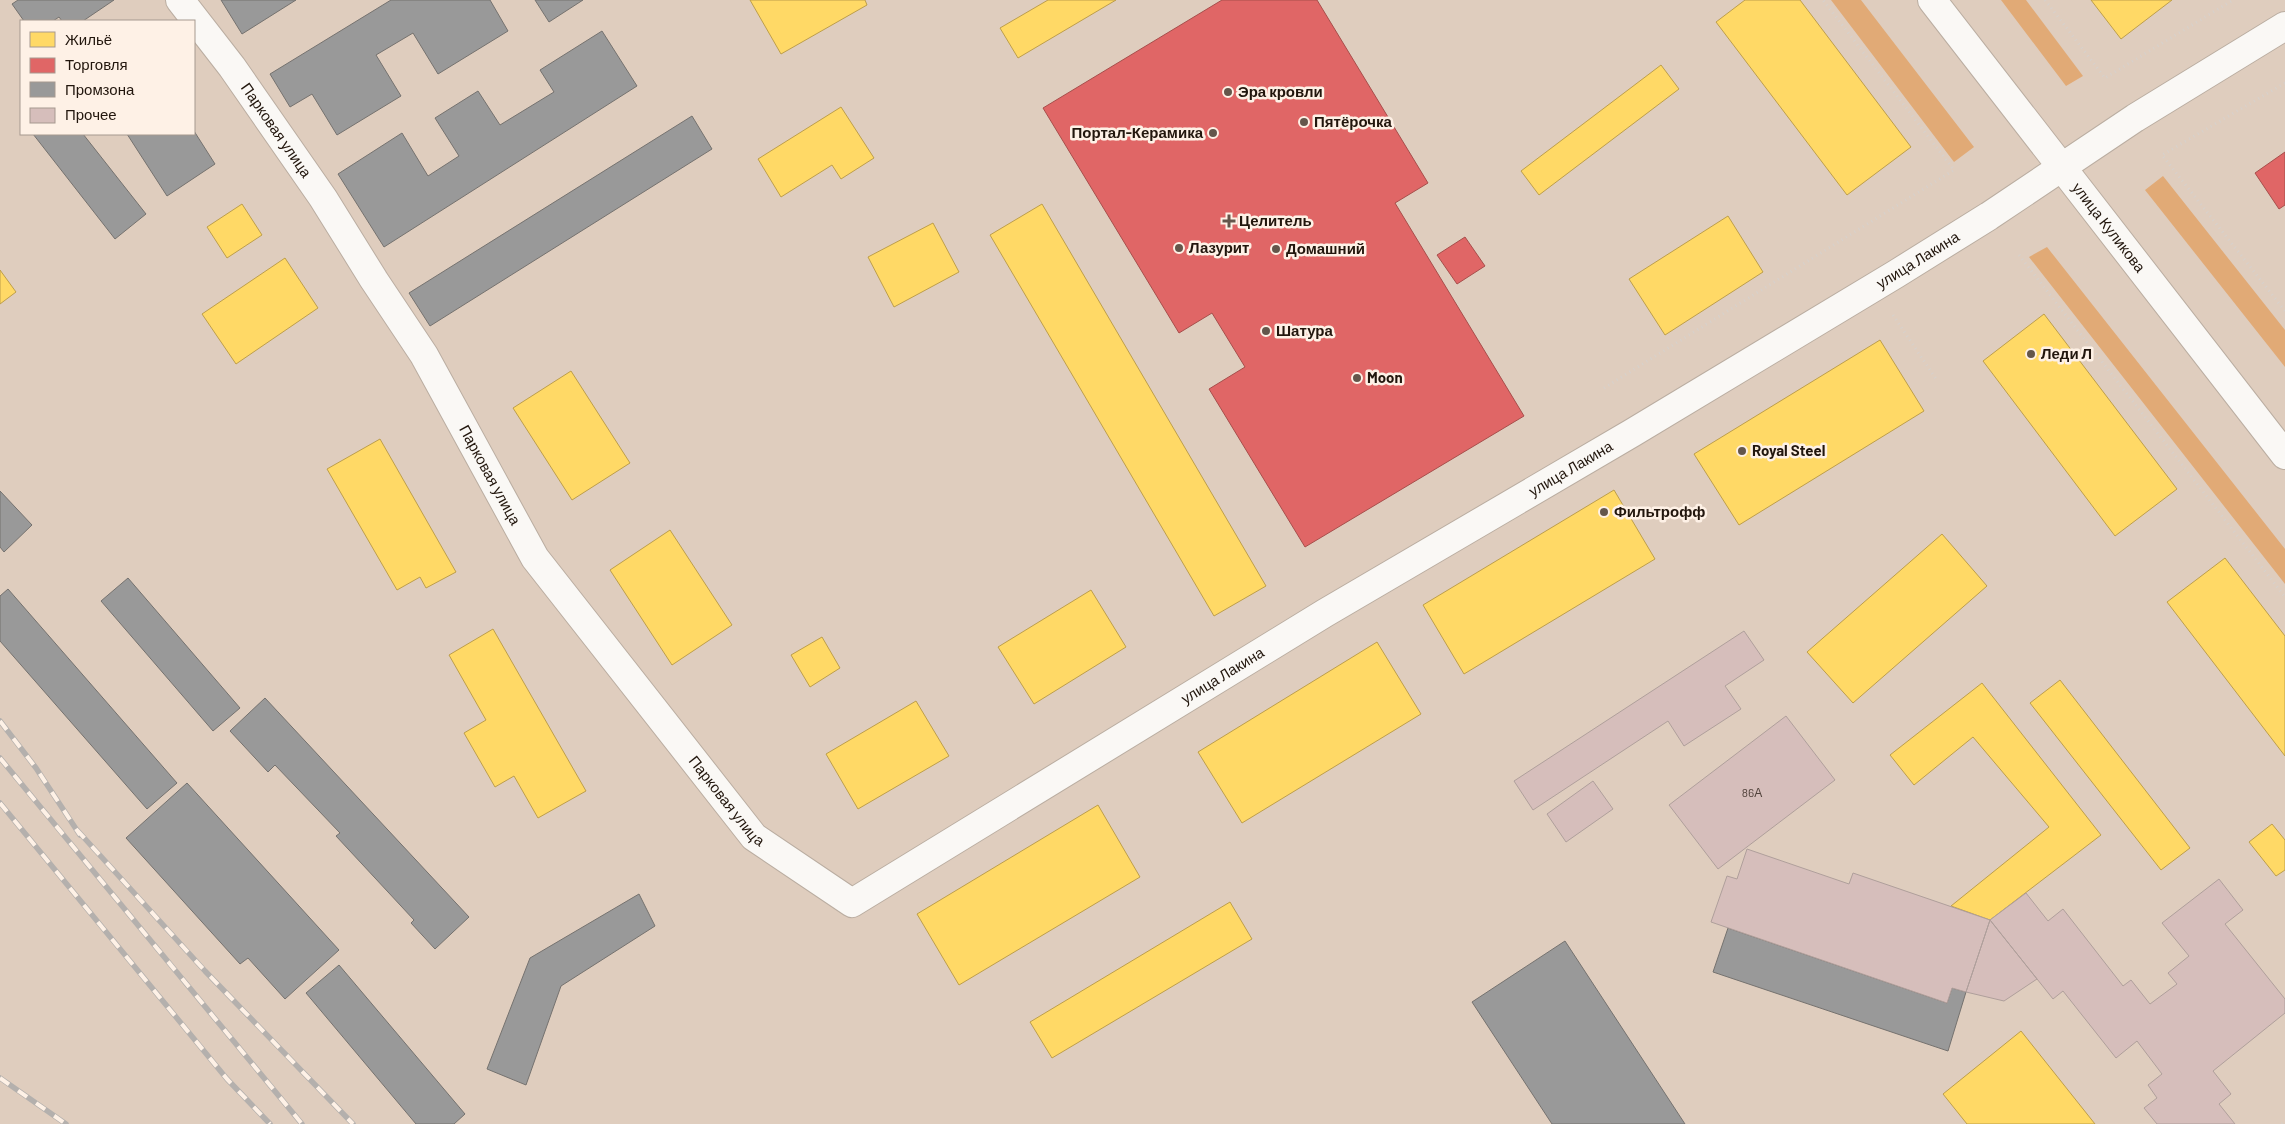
<svg xmlns="http://www.w3.org/2000/svg" width="2285" height="1124" font-family="Barlow,sans-serif">
	<style>
		.green { fill: #e1aa76 }
		.homes { fill: #ffd966; stroke: #bd9e4b }
		.shops { fill: #e06666; stroke: #a74e4b }
		.industry { fill: #999; stroke: #75726f }
		.building { fill: #d6bebb; stroke: #af9f9b }
		.lines { fill: none; stroke-linecap: round; stroke-linejoin: round }
		.minor-casing { stroke: #baada1; stroke-width: 30 }
		.secondary-casing { stroke: #baada1; stroke-width: 30 }
		.path { stroke: #d7d1cc; stroke-width: 3; stroke-dasharray: 1 4; stroke-linecap: butt }
		.minor { stroke: #faf8f5; stroke-width: 28 }
		.secondary { stroke: #faf8f5; stroke-width: 28 }
		.rail-casing { stroke: #b4b0ad; stroke-width: 5.5 }
		.rail { stroke: #fef1e6; stroke-width: 4; stroke-dasharray: 11; stroke-linecap: butt }
		.poi-dot { fill: #64564b; stroke: #fef1e6; stroke-width: 2 }
		.labels { text-anchor: middle; stroke-width: 5; stroke-linejoin: round; paint-order: stroke }
		.number-label { font-size: 12px; fill: #50413a }
		.poi-label { font-size: 15px; font-weight: bold; fill: #22160d; stroke: #fef1e6; text-anchor: start }
		.street-label { font-size: 15px; fill: #22160d; stroke: #fef1e6 }
	</style>
	<rect width="100%" height="100%" fill="#dfcdbe"/>
	<path class="green" d="M1831 0H1861L1974 147 1954 162Z
		M2001 0H2026L2083 76 2066 86Z
		M2163 176 2285 330V367L2145 190Z
		M2047 247 2285 549V584L2029 257Z"/>
	<path class="homes" d="M750 0H865L867 5 781 54Z
		M1048 0H1116L1018 58 1000 28Z
		M1745 0H1800L1911 147 1847 195 1716 22Z
		M2091 0H2172L2121 39Z
		M1661 65 1679 89 1539 195 1521 171Z
		M841 107 874 158 841 179 832 165 781 197 758 159Z
		M242 204 262 235 227 258 207 227Z
		M1042 204 1266 586 1214 616 990 235Z
		M1728 216 1763 272 1665 335 1629 279Z
		M933 223 959 272 894 307 868 257Z
		M285 258 318 308 236 364 202 314Z
		M0 270 16 292 0 304Z
		M2044 314 2177 489 2115 536 1983 361Z
		M1880 340 1924 411 1739 525 1694 454Z
		M571 371 630 463 572 500 513 408Z
		M380 439 456 572 426 588 420 577 397 590 327 469Z
		M1614 490 1655 559 1464 674 1423 605Z
		M670 530 732 625 672 665 610 570Z
		M1942 534 1987 586 1853 703 1807 652Z
		M2225 558 2285 636V756L2167 602Z
		M1091 590 1126 647 1034 704 998 647Z
		M493 629 586 791 538 818 514 776 495 787 464 733 486 720 449 655Z
		M822 637 840 668 810 687 791 655Z
		M1377 642 1421 714 1242 823 1198 752Z
		M2060 680 2190 848 2161 870 2030 703Z
		M1982 683 2101 835 1990 920 1951 906 2049 827 1973 737 1914 785 1890 755Z
		M916 701 949 756 858 809 826 754Z
		M1098 805 1140 877 959 985 917 914Z
		M2272 824 2285 840V870L2276 876 2249 842Z
		M1230 902 1252 939 1052 1058 1030 1022Z
		M2021 1031 2095 1124H1967L1943 1094Z"/>
	<path class="shops" d="M1222 0H1317L1428 183 1395 203 1524 416 1305 547 1209 389 1245 367 1212 313 1179 333 1043 108Z
		M2285 152V205L2279 209 2255 173Z
		M1465 237 1485 266 1457 284 1437 255Z"/>
	<path class="industry" d="M18 0H114L83 21H62L59 17 53 21H24L12 4Z
		M221 0H296L242 34Z
		M391 0H490L508 31 438 74 413 33 376 55 401 96 337 135 312 94 290 107 270 74Z
		M535 0H583L549 22Z
		M602 31 637 86 384 247 338 174 402 133 428 176 459 156 435 118 478 91 500 125 554 92 540 70Z
		M692 116 712 149 430 326 409 293Z
		M194 131 215 164 167 196 127 134H194Z
		M33 134H83L146 214 115 239Z
		M0 491 32 525 4 552 0 547Z
		M128 578 240 708 213 731 101 601Z
		M8 589 177 783 147 809 0 641V596Z
		M265 698 469 917 435 949 411 923 414 920 336 836 340 833 275 765 268 772 230 731Z
		M187 783 339 950 285 999 248 958 240 964 126 838Z
		M639 894 655 926 561 986 526 1085 487 1069 530 958Z
		M1728 928 1947 1003 1952 988 1966 992 1948 1051 1713 972Z
		M1565 941 1685 1124H1552L1472 1002Z
		M339 965 465 1114 454 1124H416L306 993Z"/>
	<path class="building" d="M1744 631 1764 660 1725 686 1741 709 1684 746 1668 721 1533 810 1514 781Z
		M1786 716 1835 780 1718 869 1669 805Z
		M1593 781 1613 809 1566 842 1547 814Z
		M1747 849 1849 884 1853 873 1990 920 1966 992 1952 988 1947 1003 1711 922 1727 876 1737 879Z
		M2219 879 2243 910 2225 924 2285 999V1013L2213 1071 2231 1094 2219 1104 2235 1124H2157L2144 1108 2157 1098 2148 1085 2162 1074 2137 1041 2116 1058 2063 991 2053 999 1990 920 2026 893 2048 921 2063 909 2123 986 2131 980 2150 1004 2177 984 2168 973 2189 956 2162 923Z
		M1990 920 2037 979 2004 1001 1966 992Z"/>
	<g class="lines">
		<defs>
			<g id="minor">
				<path id="s1" d="M180 0 232 67 323 198 374 280 424 355 535 558 754 837 852 903 1325 613 1632 433 1896 274 1989 216 2135 118 2285 26"/>
			</g>
			<g id="secondary">
				<path id="s2" d="M1932 0 2285 455"/>
			</g>
		</defs>
		<use href="#minor" class="minor-casing"/>
		<use href="#secondary" class="secondary-casing"/>
		<path class="path" d="M2045 0 2105 78 2233 0
			M2285 83 2162 155 2285 311
			M2019 255 2285 597
			M1893 315 1936 379
			M1604 388 1954 170 1823 0
			M2282 1124 2285 1121"/>
		<use href="#minor" class="minor"/>
		<use href="#secondary" class="secondary"/>
		<defs>
			<path id="rail" d="M0 721 36 768 80 835
				M0 758 302 1124
				M0 803 227 1079 270 1124
				M77 830 205 971 353 1124
				M0 1078 66 1124"/>
		</defs>
		<use href="#rail" class="rail-casing"/>
		<use href="#rail" class="rail"/>
	</g>
	<g class="poi-dot">
		<circle cx="1228" cy="92" r="5"/>
		<circle cx="1304" cy="122" r="5"/>
		<circle cx="1213" cy="133" r="5"/>
		<path d="M1226.5 213.5h5v5h5v5h-5v5h-5v-5h-5v-5h5z"/>
		<circle cx="1179" cy="248" r="5"/>
		<circle cx="1276" cy="249" r="5"/>
		<circle cx="1266" cy="331" r="5"/>
		<circle cx="2031" cy="354" r="5"/>
		<circle cx="1357" cy="378" r="5"/>
		<circle cx="1742" cy="451" r="5"/>
		<circle cx="1604" cy="512" r="5"/>
	</g>
	<g class="labels">
		<g class="number-label">
			<text x="1752" y="797">86А</text>
		</g>
		<g class="poi-label">
			<text x="1238" y="97">Эра кровли</text>
			<text x="1314" y="127">Пятёрочка</text>
			<text x="1203" y="138" text-anchor="end">Портал-Керамика</text>
			<text x="1239" y="226">Целитель</text>
			<text x="1189" y="253">Лазурит</text>
			<text x="1286" y="254">Домашний</text>
			<text x="1276" y="336">Шатура</text>
			<text x="2041" y="359">Леди Л</text>
			<text x="1367" y="383">Moon</text>
			<text x="1752" y="456">Royal Steel</text>
			<text x="1614" y="517">Фильтрофф</text>
		</g>
		<g class="street-label">
			<text dy="5" stroke="none"><textPath href="#s1" startOffset="162">Парковая улица</textPath></text>
			<text dy="5" stroke="none"><textPath href="#s2" startOffset="288">улица Куликова</textPath></text>
			<text dy="5" stroke="none"><textPath href="#s1" startOffset="2380">улица Лакина</textPath></text>
			<text dy="5" stroke="none"><textPath href="#s1" startOffset="1975">улица Лакина</textPath></text>
			<text dy="5" stroke="none"><textPath href="#s1" startOffset="568">Парковая улица</textPath></text>
			<text dy="5" stroke="none"><textPath href="#s1" startOffset="1570">улица Лакина</textPath></text>
			<text dy="5" stroke="none"><textPath href="#s1" startOffset="972">Парковая улица</textPath></text>
		</g>
	</g>
	<rect x="20" y="20" width="175" height="115" fill="#fef1e6" stroke="#a6998f"/>
	<rect x="30" y="32" width="25" height="15" fill="#ffd966" stroke="#a6998f"/>
	<text x="65" y="45" font-size="15" fill="#22160d">Жильё</text>
	<rect x="30" y="58" width="25" height="15" fill="#e06666" stroke="#a6998f"/>
	<text x="65" y="70" font-size="15" fill="#22160d">Торговля</text>
	<rect x="30" y="82" width="25" height="15" fill="#999999" stroke="#a6998f"/>
	<text x="65" y="95" font-size="15" fill="#22160d">Промзона</text>
	<rect x="30" y="108" width="25" height="15" fill="#d6bebb" stroke="#a6998f"/>
	<text x="65" y="120" font-size="15" fill="#22160d">Прочее</text>
</svg>
